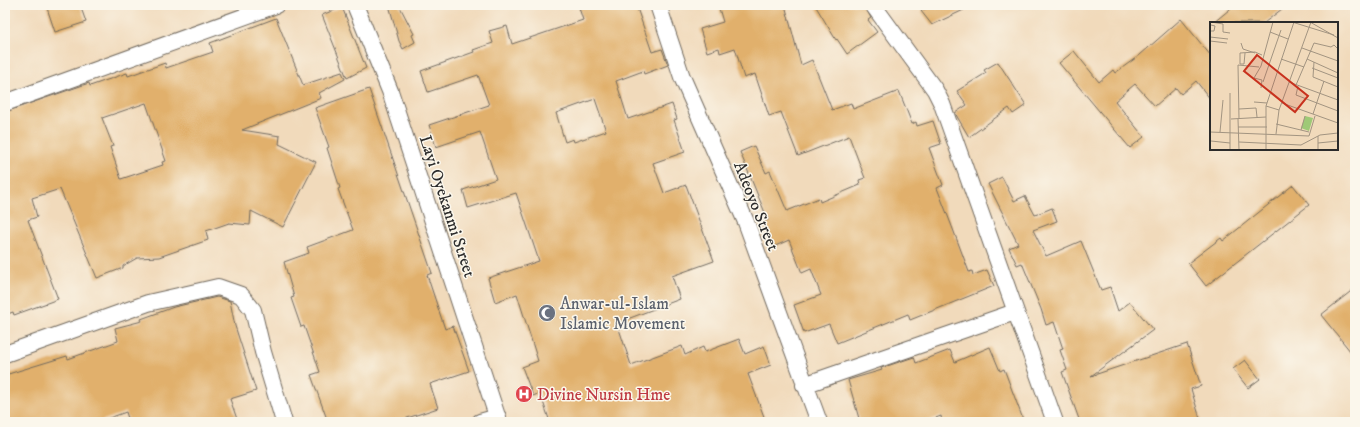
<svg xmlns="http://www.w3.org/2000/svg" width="1360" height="427" font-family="'IM FELL DW Pica',serif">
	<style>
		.building { fill: #e1b06c; fill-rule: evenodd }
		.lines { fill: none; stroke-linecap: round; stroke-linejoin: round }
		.street-casing { stroke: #70685d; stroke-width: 18 }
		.street { stroke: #fff; stroke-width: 16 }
		.labels { text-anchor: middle; stroke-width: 3; stroke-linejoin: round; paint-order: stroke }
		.street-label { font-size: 17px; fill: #2b2b2b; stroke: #fbf7ec }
		.worship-label { font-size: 17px; fill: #5b616d; stroke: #fbf7ec; text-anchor: start }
		.health-label { font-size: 17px; fill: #be3a42; stroke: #fbf7ec; text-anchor: start }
		.inset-road { fill: none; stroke: #a29481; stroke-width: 1 }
		.view { fill: #c8321e; fill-opacity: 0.15; stroke: #c8321e; stroke-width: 2 }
		.inset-edge { fill: none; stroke: #2b2b2b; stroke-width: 2 }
	</style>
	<rect width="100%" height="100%" fill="#fbf7ec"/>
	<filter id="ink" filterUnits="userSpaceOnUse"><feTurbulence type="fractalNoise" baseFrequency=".025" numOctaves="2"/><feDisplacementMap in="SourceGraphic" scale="8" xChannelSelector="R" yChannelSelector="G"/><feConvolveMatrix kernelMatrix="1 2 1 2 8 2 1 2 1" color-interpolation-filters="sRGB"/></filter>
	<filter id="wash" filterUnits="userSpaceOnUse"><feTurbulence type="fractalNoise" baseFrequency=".012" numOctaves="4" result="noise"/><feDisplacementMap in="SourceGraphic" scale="16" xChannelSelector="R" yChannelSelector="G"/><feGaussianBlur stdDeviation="0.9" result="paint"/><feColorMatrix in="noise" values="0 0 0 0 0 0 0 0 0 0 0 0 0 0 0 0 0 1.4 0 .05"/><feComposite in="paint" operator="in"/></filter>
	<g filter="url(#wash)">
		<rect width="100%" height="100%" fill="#f1dabb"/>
		<g id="blocks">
			<path class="building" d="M46 5H80L86 22 55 32Z
				M389 5H399L414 34 412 35 415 42 403 49 399 41Z
				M578 5H636L652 52 662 49 668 65 644 74 643 71 616 81 628 119 672 104 677 119 674 120 685 152 653 163 664 193 686 185 714 261 672 276 680 299 617 323 631 365 682 346 685 355 703 347 705 352 739 339 745 354 764 346 771 365 748 374 766 422H550L540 393 533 396 522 367 538 361 517 294 495 302 488 278 539 261 516 193 468 208 463 190 496 179 480 132 436 147 429 125 489 105 478 75 428 92 421 71 474 52 473 50 493 43 489 31 507 26 512 44 583 20ZM595 99 606 131 574 142 573 139 565 142 556 113Z
				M718 5H785L801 65 812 60 832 110 851 103 853 109 899 91 912 124 916 122 917 126 933 121 941 144 929 148 943 185 937 188 951 224 969 272 972 271 973 275 987 270 994 286 910 320 908 314 837 343 829 324 804 333 794 305 821 295 811 269 802 273 789 240 773 247 763 222 768 220 740 152 754 146 766 173 770 171 787 211 819 198 820 202 860 185 859 180 865 178 849 136 798 156 781 112 769 116 755 74 744 78 735 48 720 53 719 48 707 52 700 29 723 22Z
				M815 5H864L871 18 868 20 877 32 847 54 837 39 836 40Z
				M933 5H974L932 25 921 11Z
				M1235 5H1287L1264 23H1213Z
				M342 7 366 68 347 78 322 15Z
				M276 18 303 85 342 72 345 79 319 93 321 98 242 130 280 136 279 144 316 162 283 227 251 211 250 225 229 223 206 231 208 240 159 257 137 258 123 266V268L97 278 60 189 32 198 37 217 28 220 58 299 14 315 13 312 5 315V112L89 83 90 86 127 73 128 76 165 63 166 68 213 52 210 43ZM146 103 166 161 162 162 163 165 121 179 110 147 113 146 102 118Z
				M1181 19 1211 56V100L1196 81 1181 94 1176 88 1155 106 1135 84 1115 101 1144 137 1130 148 1059 63 1074 51 1099 82 1113 70 1115 73 1140 55Z
				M998 62 1026 105 1013 114 1009 108 969 137 955 113 967 105 957 91 986 73 984 70Z
				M369 89 432 273 427 275 445 329 453 326 469 371 430 384 438 408 395 422H328L311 375 320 372 304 326 301 327 291 298 294 297 284 262 309 253 307 247 353 230 338 189 340 188 327 148 329 147 315 108Z
				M1002 177 1014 201 1025 196 1035 215 1052 208 1057 221 1033 230 1046 256 1081 241 1101 290 1110 287 1118 311 1130 302 1153 330 1091 376 1187 344 1201 386 1191 389 1201 422H1080L1062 372 1067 370 1060 350 1063 349 1054 322 1046 325 1041 309 1022 263 1017 265 1009 248 1018 244 988 184Z
				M1293 185 1309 205 1206 286 1188 263 1221 238 1223 241Z
				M1355 288V357L1321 315Z
				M217 297 230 301 235 326 256 391 230 399 238 422H129L126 412 98 422H8L5 415V375L67 356 68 359 118 341 115 328 142 321 141 319 174 307Z
				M990 347 1000 371 1004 369 1024 422H942L941 416 925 422H860L848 380 882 370 881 368 914 357 916 363 950 350 955 362Z
				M1245 360 1260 379 1248 388 1233 369Z"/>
		</g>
	</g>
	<g filter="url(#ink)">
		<use href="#blocks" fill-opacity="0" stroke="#70685d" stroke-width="1"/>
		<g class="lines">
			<defs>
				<path id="street" d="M355 5 390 91 499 422
					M658 5 682 77 746 222 819 422
					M873 5 935 90 942 104 1055 422
					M5 103 276 5
					M5 354 148 303 218 287 241 295 253 310 263 352 284 422
					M804 385 1015 312
					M480 422 498 417"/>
			</defs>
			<use href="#street" class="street-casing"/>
			<use href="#street" class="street"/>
		</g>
	</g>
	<defs>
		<symbol id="mosque-disc" viewBox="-11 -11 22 22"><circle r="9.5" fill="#6b7280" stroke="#fbf7ec"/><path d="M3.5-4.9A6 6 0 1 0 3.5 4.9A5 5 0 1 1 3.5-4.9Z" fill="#fff"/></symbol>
		<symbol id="hospital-disc" viewBox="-11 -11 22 22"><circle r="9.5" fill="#e0444e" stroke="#fbf7ec"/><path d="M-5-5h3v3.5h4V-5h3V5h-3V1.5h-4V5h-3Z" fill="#fff"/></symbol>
	</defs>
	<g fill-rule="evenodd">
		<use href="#mosque-disc" x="537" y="303" width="20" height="20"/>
		<use href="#hospital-disc" x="514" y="384" width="20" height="20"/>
	</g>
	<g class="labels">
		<g class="street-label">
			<text transform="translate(448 206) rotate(72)" y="6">Layi Oyekanmi Street</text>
			<text transform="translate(757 206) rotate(68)" y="6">Adeoyo Street</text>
		</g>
		<g class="worship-label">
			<text x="560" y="309">Anwar-ul-Islam<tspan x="560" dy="20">Islamic Movement</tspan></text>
		</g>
		<g class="health-label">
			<text x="537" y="400">Divine Nursin Hme</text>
		</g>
	</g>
	<g transform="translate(1210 22)">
		<rect width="128" height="128" fill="#f1dabb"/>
		<path d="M95 94 103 96 99 109 91 106Z" fill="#9ec976"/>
		<path class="inset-road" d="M1 0 13 2V10L20 11M82 0 124 13M100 0 128 16M0 9H4L5 4 1 3M60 10 78 17M0 15 18 17M0 19 17 21M31 21 33 27 45 31M92 26 128 39M35 31 34 42H30V31L45 30 52 33M71 37 94 45M97 37 128 51M104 40 103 55 128 65M102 46 128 56M53 60 71 8M79 60 128 78M86 63 104 21 121 25 124 23 128 27M88 64 86 73 128 89M51 66 52 58 44 56 51 44 63 0M20 71V128M44 80 57 81M72 81 128 101M56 84 69 88M29 87 46 86 47 95M103 92 114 59M21 97 56 95M28 97 29 128M29 97 28 43 49 45M66 102 99 110M28 105H57M91 108 95 94M0 110 99 114M10 110 13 78M66 112 69 88 101 0M99 114 105 94M108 114V128M1 119 20 121M29 120 91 123 110 113 128 111M108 121 128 119M56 128V84L84 0"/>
		<path class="view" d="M47 33 98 74 85 90 34 49Z"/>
		<rect width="128" height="128" class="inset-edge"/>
	</g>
	<rect width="1360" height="427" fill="none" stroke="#fbf7ec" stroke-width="20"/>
</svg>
